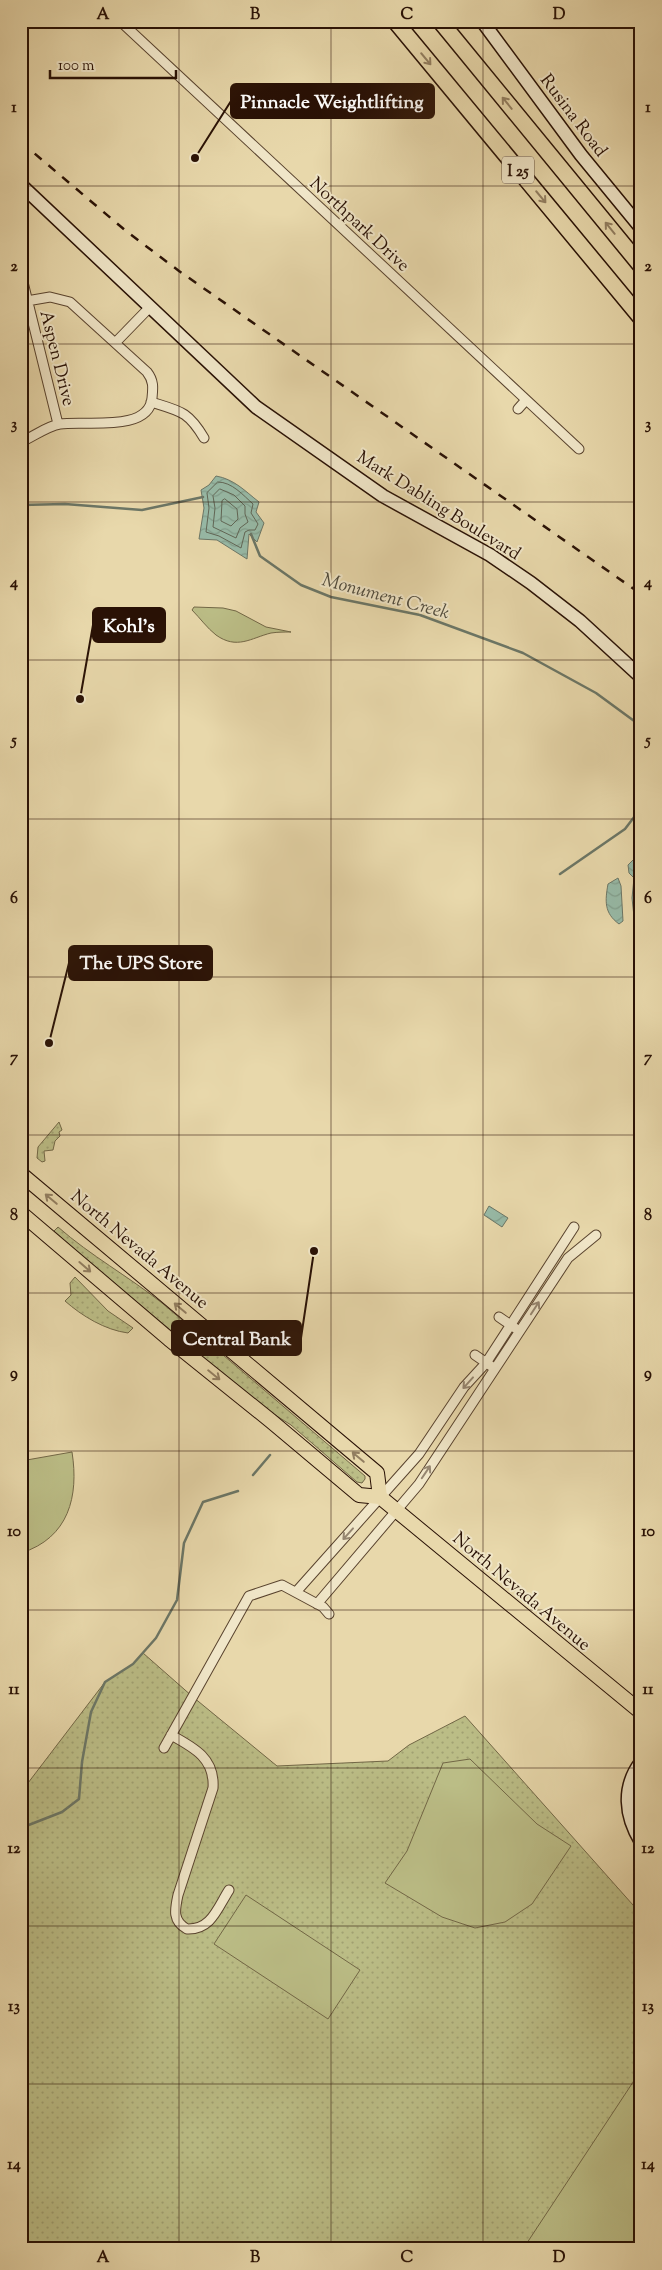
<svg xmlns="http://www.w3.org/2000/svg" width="662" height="2270" font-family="'Sorts Mill Goudy',serif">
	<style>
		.grass { fill: url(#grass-dots); stroke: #726746 }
		.park { fill: #bbbd86; stroke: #726746 }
		.water { fill: url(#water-waves); stroke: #6b7666 }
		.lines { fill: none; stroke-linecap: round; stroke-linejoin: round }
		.shore { stroke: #606656; stroke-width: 1 }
		.stream { stroke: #6b7666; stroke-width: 2.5 }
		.street-casing { stroke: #59432e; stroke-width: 11 }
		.secondary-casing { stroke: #291105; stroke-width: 15 }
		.primary-casing { stroke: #291105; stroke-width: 16 }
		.highway-casing { stroke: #291105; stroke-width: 18 }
		.street { stroke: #f0e6c8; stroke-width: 9 }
		.secondary { stroke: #f0e6c8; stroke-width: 12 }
		.primary { stroke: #e8d8ab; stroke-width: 14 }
		.highway { stroke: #e8d8ab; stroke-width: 15 }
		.rail { stroke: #291105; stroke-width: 2.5; stroke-dasharray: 9 9; stroke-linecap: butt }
		.oneway { stroke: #927e60 }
		.oneway2 { stroke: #968670 }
		.grid { fill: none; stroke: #291105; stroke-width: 1; stroke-opacity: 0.55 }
		.labels { text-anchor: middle; stroke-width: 4; stroke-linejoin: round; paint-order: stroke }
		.shield { fill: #f0e6c8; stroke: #655140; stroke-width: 1 }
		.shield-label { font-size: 16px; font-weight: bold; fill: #291105 }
		.street-label { font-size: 18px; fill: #291105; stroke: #f0e6c8 }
		.water-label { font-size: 19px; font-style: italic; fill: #504c3e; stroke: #f0e6c8 }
		.leader { fill: none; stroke: #291105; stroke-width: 2 }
		.callout-dot { fill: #291105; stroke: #f0e6c8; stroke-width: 2 }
		.callout { fill: #291105; stroke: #291105; stroke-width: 2 }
		.callout-label { font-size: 19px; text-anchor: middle; font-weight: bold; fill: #fff }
		.neatline { fill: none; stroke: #291105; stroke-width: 2 }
		.grid-label { font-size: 16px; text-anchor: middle; font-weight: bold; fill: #291105 }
	</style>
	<defs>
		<pattern id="grass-dots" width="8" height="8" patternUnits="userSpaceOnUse" patternTransform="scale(1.25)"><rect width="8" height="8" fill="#bbbd86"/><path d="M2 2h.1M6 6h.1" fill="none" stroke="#a1a172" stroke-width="1.8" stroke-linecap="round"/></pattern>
		<pattern id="water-waves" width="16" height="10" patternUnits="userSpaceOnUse" patternTransform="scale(1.25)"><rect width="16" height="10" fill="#97baa7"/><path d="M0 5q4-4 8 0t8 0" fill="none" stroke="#829f8e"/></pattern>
	</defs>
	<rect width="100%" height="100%" fill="#e8d8ab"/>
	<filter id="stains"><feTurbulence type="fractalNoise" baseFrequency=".004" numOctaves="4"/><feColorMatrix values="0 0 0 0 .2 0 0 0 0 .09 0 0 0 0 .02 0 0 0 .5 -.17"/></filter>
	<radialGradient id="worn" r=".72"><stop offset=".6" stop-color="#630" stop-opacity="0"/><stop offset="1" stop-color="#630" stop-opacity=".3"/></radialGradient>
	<path class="grass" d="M59 1122 62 1130 59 1132 60 1136 55 1141 53 1150 44 1151 45 1161 42 1162 37 1158 38 1147Z
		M58 1227C91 1256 128 1276 162 1303L365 1476V1479L362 1483 357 1482 291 1425 261 1406 76 1251 54 1231Z
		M75 1277 108 1311 133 1328 128 1333C105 1330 82 1316 65 1301L71 1295 70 1283Z
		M143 1653 193 1697 277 1766 388 1761 409 1745 465 1716 641 1914V2249H21V1783H28L105 1682 133 1664Z"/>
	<path class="park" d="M194 607 223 608 236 611 266 627 291 632C284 632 278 632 271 633 251 638 237 650 216 635 207 628 200 618 192 610Z
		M72 1452C79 1496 69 1538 21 1553V1461Z
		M470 1759 537 1824 571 1846 532 1904 505 1922 475 1928 442 1917 385 1883 407 1851 443 1763Z
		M246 1895 360 1970 328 2019 214 1944Z
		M641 2070V2249H523Z"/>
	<path class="water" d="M216 476C234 479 245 491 259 502L256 512 264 523 257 542 249 534 247 559 217 540 199 539 204 508 201 490 209 485Z
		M641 857V928L635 926 632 898 634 878 629 873 628 865 633 860Z
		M618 878 621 886 623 921 619 924C604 913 605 901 608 884Z
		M489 1206 508 1218 502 1227 484 1215Z"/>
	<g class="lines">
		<path class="shore" d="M218 482C232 482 243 495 253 504L251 513 258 524 255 530H249L245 532 241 548 219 536 206 532 209 508 207 493Z
			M220 489 234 495 245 506V514L248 522 240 528 236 538 213 527 215 508 213 496Z
			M225 499 237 509 238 519 231 526 221 521 222 501Z
			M641 862 634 868 639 877 637 897 641 923"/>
		<path class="stream" d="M21 505 65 504 142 510 203 497
			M251 534 260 556 301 585 331 597 420 615 523 653 596 693 641 726
			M560 874 625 829 641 808
			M253 1475 270 1455
			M21 1828 62 1812 79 1799 82 1762 91 1712 105 1682 133 1664 156 1638 177 1600 184 1543 203 1502 238 1491"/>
		<defs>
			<path id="street" d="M120 21 579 449
				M21 274 58 424
				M21 302 50 297 70 302 147 372C154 381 153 388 152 398 149 433 84 420 60 424 47 426 33 437 21 442
				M116 342 150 307
				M151 402C180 411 188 411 204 438
				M518 409 526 400
				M499 1317 515 1328
				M475 1355 491 1366
				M296 1592 419 1454 464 1387 486 1363 574 1227
				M317 1604 419 1484 568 1258 596 1235
				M171 1735C195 1748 215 1759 213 1788L178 1895C175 1909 172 1921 187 1929 211 1930 217 1909 229 1890
				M164 1748 249 1596 282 1585 323 1607 329 1614"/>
			<path id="secondary" d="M482 21 581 155 641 228
				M21 185 256 407 383 496 490 555 531 583 580 621 641 677
				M641 1762C622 1787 625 1816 641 1842"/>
			<path id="primary" d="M21 1174 377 1473 380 1497
				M21 1213 169 1339 271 1421 359 1495 380 1497 641 1712"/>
			<path id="highway" d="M395 21 641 318
				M440 21 641 266"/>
		</defs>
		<use href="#street" class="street-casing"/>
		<use href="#secondary" class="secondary-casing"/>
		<use href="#primary" class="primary-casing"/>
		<use href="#highway" class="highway-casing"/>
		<use href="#street" class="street"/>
		<use href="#secondary" class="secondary"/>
		<use href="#primary" class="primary"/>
		<use href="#highway" class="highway"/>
		<path class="rail" d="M21 142 126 231 179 271 641 594"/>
	</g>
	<defs><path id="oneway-shaft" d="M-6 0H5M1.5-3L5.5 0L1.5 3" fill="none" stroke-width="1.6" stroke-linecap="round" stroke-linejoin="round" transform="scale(1.25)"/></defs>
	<g class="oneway">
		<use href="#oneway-shaft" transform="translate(426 59) rotate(50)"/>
		<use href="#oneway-shaft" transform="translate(507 103) rotate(-129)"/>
		<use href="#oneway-shaft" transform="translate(541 197) rotate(50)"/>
		<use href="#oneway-shaft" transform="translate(610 228) rotate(-129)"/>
		<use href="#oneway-shaft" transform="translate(51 1199) rotate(-140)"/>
		<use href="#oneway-shaft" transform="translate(85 1267) rotate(41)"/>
		<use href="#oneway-shaft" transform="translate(180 1308) rotate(-140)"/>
		<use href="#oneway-shaft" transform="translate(214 1375) rotate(39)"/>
		<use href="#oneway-shaft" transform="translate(358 1457) rotate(-140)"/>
	</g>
	<g class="oneway2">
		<use href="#oneway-shaft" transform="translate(535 1308) rotate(-57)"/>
		<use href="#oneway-shaft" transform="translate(468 1383) rotate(132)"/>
		<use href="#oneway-shaft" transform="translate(426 1472) rotate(-56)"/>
		<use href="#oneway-shaft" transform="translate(348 1534) rotate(132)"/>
	</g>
	<path class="grid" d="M179 21V2249M331 21V2249M483 21V2249M21 186H641M21 344H641M21 502H641M21 660H641M21 819H641M21 977H641M21 1135H641M21 1293H641M21 1451H641M21 1610H641M21 1768H641M21 1926H641M21 2084H641"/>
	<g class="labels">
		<rect class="shield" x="502" y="156.5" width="32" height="27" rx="4"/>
		<g class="shield-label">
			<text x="518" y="176">I 25</text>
		</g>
		<g class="street-label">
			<text transform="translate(574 115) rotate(53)" y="6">Rusina Road</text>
			<text transform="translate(360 224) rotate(43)" y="6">Northpark Drive</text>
			<text transform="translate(58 358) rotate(76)" y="6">Aspen Drive</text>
			<text transform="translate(439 505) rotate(32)" y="6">Mark Dabling Boulevard</text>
			<text transform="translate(140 1249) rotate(40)" y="6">North Nevada Avenue</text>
			<text transform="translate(522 1591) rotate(40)" y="6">North Nevada Avenue</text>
		</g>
		<g class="water-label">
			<text transform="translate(386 595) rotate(15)" y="7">Monument Creek</text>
		</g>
	</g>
	<path class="leader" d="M195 158L231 101M80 699L93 625M49 1043L69 963M314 1251L301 1338"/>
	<g class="callout-dot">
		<circle cx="195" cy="158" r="5"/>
		<circle cx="80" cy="699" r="5"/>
		<circle cx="49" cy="1043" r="5"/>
		<circle cx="314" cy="1251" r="5"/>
	</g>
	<g class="callout">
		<rect x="231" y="84" width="203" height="34" rx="5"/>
		<rect x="93" y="608" width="72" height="34" rx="5"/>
		<rect x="69" y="946" width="143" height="34" rx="5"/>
		<rect x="172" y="1321" width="129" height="34" rx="5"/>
	</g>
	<g class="callout-label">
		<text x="332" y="108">Pinnacle Weightlifting</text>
		<text x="129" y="632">Kohl's</text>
		<text x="141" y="969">The UPS Store</text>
		<text x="237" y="1345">Central Bank</text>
	</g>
	<rect width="662" height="2270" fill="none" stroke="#e8d8ab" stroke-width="55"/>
	<path d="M50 70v8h126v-8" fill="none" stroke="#291105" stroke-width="2.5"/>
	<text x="58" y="70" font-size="15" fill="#291105" stroke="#f0e6c8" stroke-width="4" paint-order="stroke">100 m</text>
	<rect x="28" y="28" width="606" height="2214" class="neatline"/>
	<g class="grid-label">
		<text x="103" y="19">A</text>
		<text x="255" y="19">B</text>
		<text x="407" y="19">C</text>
		<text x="559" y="19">D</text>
		<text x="14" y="112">1</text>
		<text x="648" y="112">1</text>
		<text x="14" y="271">2</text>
		<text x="648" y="271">2</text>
		<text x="14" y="429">3</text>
		<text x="648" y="429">3</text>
		<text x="14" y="587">4</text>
		<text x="648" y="587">4</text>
		<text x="14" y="745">5</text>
		<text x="648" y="745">5</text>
		<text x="14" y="903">6</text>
		<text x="648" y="903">6</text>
		<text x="14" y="1062">7</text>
		<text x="648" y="1062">7</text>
		<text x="14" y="1220">8</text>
		<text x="648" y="1220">8</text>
		<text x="14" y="1378">9</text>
		<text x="648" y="1378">9</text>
		<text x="14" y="1536">10</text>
		<text x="648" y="1536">10</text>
		<text x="14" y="1694">11</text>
		<text x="648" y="1694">11</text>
		<text x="14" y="1853">12</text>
		<text x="648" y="1853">12</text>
		<text x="14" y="2011">13</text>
		<text x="648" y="2011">13</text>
		<text x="14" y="2169">14</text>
		<text x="648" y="2169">14</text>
		<text x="103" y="2262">A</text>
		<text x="255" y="2262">B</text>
		<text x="407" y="2262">C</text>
		<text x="559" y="2262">D</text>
	</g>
	<rect width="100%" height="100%" filter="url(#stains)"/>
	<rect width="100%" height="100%" fill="url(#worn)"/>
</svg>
